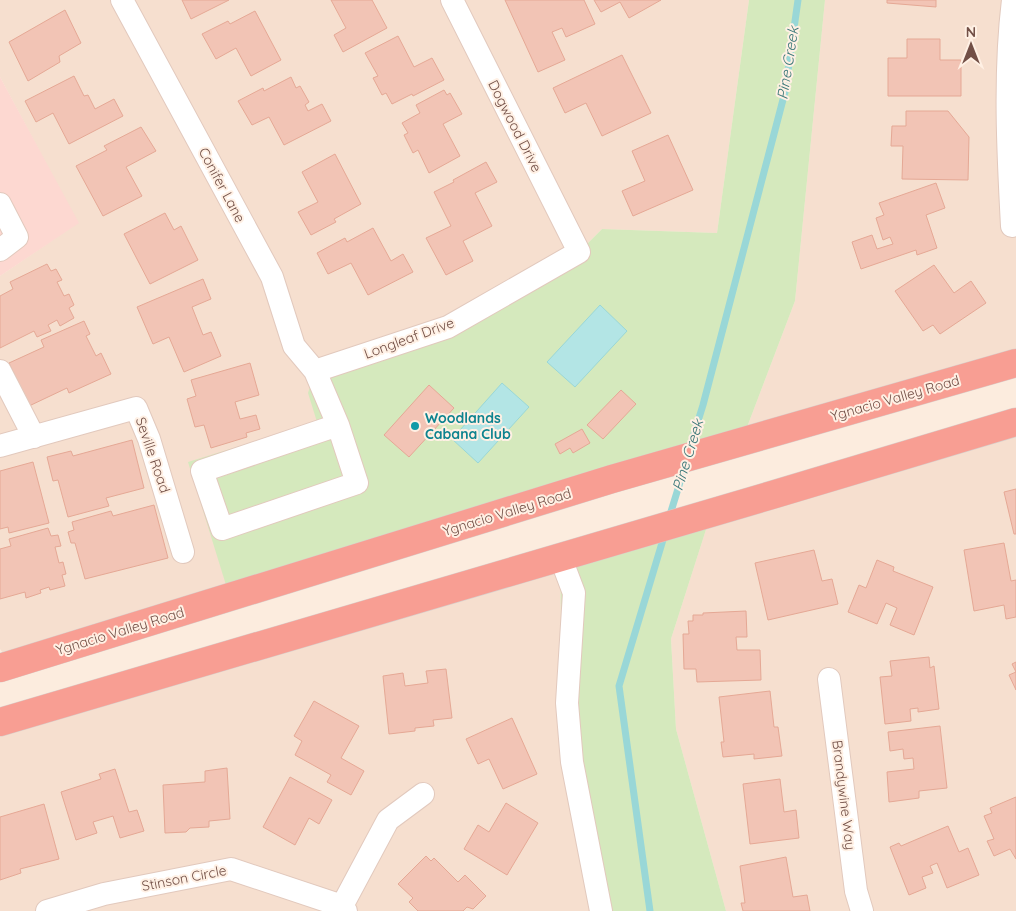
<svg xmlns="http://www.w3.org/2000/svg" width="1016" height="911" font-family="Quicksand,sans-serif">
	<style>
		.residential { fill: #f6dfcf }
		.commercial { fill: #fdd8d1 }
		.green { fill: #d5e9bd }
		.water { fill: #b3e5e5; stroke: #99d7d7 }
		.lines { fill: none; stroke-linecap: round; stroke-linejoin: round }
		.stream { stroke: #99d7d7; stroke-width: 7 }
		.building { fill: #f2c4b5; stroke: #e5a895 }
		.minor-casing { stroke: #e2c9bd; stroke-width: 24 }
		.highway-casing { stroke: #d8cecb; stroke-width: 29 }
		.minor { stroke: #fff; stroke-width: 22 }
		.highway { stroke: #f89e93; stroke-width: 28 }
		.culture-dot { fill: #0f9aa8; stroke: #fff0e4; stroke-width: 2 }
		.labels { text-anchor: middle; stroke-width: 4; stroke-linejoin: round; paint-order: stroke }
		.street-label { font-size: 14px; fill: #724f46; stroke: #fff0e4 }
		.culture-label { font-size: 14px; font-weight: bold; fill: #0d838f; stroke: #fff0e4; text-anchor: start }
		.water-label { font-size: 15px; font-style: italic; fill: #3a7778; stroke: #fff0e4 }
	</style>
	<rect width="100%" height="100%" fill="#fcecde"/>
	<path class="residential" d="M0 0H749L717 233 602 229 579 252 317 422 230 598 12 665 0 649V276L78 223 0 77Z
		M825 0H1016V363L741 443 795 301Z
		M1016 422V911H726L676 729 671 639 711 514Z
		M560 556 563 749 590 911H0V722Z"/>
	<path class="commercial" d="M0 77 79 223 0 276Z"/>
	<path class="green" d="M749 0H825L795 301 741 443 230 598 188 462 317 422 308 393 315 371 448 327 579 252 602 229 717 233Z
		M711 514 671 639 676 729 726 911H590L563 749 560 556Z"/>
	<path class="water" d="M600 305 627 331 575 387 547 362Z
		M502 383 529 407 478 463 452 439Z"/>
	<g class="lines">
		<path class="stream" d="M689 450 703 405 785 92 798 0
			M669 518 685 466
			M650 911 619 686 665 533"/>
	</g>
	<path class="building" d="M182 0H229L191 19Z
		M331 0H372L387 28 343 52 334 35 346 28Z
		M505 0H584L595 24 566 37 562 28 552 32 565 60 538 72Z
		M594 0H661L629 18 620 2 601 12Z
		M887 0H936V7L887 3Z
		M65 10 81 43 59 56 60 62 28 81 9 42Z
		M255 11 281 60 251 76 236 48 216 59 202 34 228 21 230 24Z
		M398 36 414 67 432 58 444 80 413 96 412 94 392 104 386 93 382 95 373 78 378 76 365 53Z
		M907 39H940V60H961V96H888V58H907Z
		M622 55 651 113 602 136 586 103 565 113 553 88Z
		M74 76 84 96 88 95 95 109 114 99 123 116 69 144 53 113 36 122 25 101Z
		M291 77 296 88 300 86 309 102 305 105 308 111 322 104 331 121 284 145 269 117 252 125 238 101 263 88 264 91Z
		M444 90 447 95 450 93 462 114 443 124 460 156 429 173 418 150 413 153 404 135 408 133 402 123 420 113 416 105Z
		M906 111H948L969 137 968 180 902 179 903 146H891L892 126H906Z
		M141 127 156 151 126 167 142 196 103 216 76 166 107 150 104 146Z
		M668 135 693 190 633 216 622 191 645 181 632 151Z
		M335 154 361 204 334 219 336 222 311 235 298 212 318 202 302 172Z
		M486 162 497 182 475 193 492 226 463 241 473 261 446 275 426 238 451 226 434 192 454 182 453 180Z
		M936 183 945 208 926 215 937 248 917 255 916 250 861 269 852 242 872 235 877 249 893 244 890 237 883 240 876 218 884 215 879 203Z
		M165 213 174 230 181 226 198 260 150 284 124 234Z
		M373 228 391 261 403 254 413 272 368 295 351 263 328 274 317 253 345 238 347 242Z
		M47 264 51 271 56 269 62 280 57 282 64 296 69 294 74 305 69 308 74 318 60 326 57 320 48 325 51 331 37 337 34 331 0 348V296L13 289 10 282Z
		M934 265 954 293 971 281 986 303 940 334 933 325 923 331 895 291Z
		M203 279 211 299 192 307 203 335 211 332 221 356 184 372 169 337 153 344 137 307Z
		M84 321 90 334 86 336 96 356 101 353 111 374 69 393 67 388 29 406 9 363 44 347 41 340Z
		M250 363 259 395 235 402 240 419 256 415 260 429 246 433 247 437 211 448 204 425 195 427 187 399 196 396 191 380Z
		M429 385 454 408 409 457 384 435Z
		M621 390 636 404 603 439 587 425Z
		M582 429 590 443 573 453 570 448 560 454 555 444Z
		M132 440 144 488 106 498 109 506 68 517 58 480 53 481 47 457 71 451 73 456Z
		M33 462 49 523 9 533 8 527 0 529V471Z
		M1016 489V534H1014L1004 492Z
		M154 505 168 558 85 579 75 543H71L68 532 74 530 72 522 111 511 113 516Z
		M48 528 51 536 58 535 61 546 55 547 59 563 63 562 66 574 62 575 65 586 50 590 49 587 40 590 41 593 26 598 25 592 0 599V549L11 546 9 539Z
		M1004 543 1011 581 1016 580V617L1006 619 1004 605 974 611 964 550Z
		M814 550 822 581 832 579 838 604 768 620 755 563Z
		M877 560 894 567 893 571 933 587 914 635 890 625 897 608 886 603 877 624 848 612 859 585 866 588Z
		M746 611 747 637H736L737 650H760L761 680 697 682 696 669H684L683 634H689L688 621H693V615H703V613Z
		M929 657 930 668 934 666 939 709 918 712V708L910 709 911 721 885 724 880 677 892 676 890 661Z
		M1016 662V690L1009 675 1016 672 1012 664Z
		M446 669 452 718 433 720 434 726 415 728V731L389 734 383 676 403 673 405 686 428 683 426 671Z
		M770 691 774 727H778L782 756 754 759V754L723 757 721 742H724L719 697Z
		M314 701 359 726 341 758 364 771 351 795 327 782 331 775 295 755 302 741 294 736Z
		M512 718 537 774 503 789 489 759 478 764 466 739Z
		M940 726 947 788 919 791V798L889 802 887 772 914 769 913 758 904 759 903 749 890 751 888 732Z
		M227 768 230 819 209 821V827L190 828 186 832 165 833 163 785 205 782V771Z
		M115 769 129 812 137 810 144 831 120 838 113 816 93 822 97 833 76 840 61 792 101 779 99 774Z
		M290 777 332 800 319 824 309 818 295 845 263 827Z
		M780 779 784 812 796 810 799 838 750 844 743 784Z
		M1016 797V859L1010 849 994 856 987 841 994 839 984 816 992 813 990 808Z
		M506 803 538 823 507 875 464 849 478 825 489 832Z
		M44 804 59 859 20 869 21 873 0 880V817Z
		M948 826 959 852 968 848 979 875 947 888 937 863 930 866 933 873 922 877 926 888 909 895 890 847 899 843 901 846Z
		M426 856 431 861 434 858 458 882 465 875 486 896 473 909 467 907 463 911H418L409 902 413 898 398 884Z
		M786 857 793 897 807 895 810 911H743L741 903H745L740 866Z"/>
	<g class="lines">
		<defs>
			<path id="minor" d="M122 0 272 277 294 346 315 371 338 425 357 483 222 529 202 471 338 425
				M0 204 17 237 0 250
				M1012 226C1008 153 1004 73 1013 0
				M0 371 34 437
				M315 371 448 327 579 252 452 0
				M0 446 136 408 149 439 183 552
				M560 556 574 593 567 703 572 762 601 911
				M829 679 856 891 862 911
				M342 906 388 820 423 794
				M47 911 104 894 231 869 342 906 346 911"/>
			<path id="highway" d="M0 668 612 479 1016 363
				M0 722C339 622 678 524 1016 422"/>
		</defs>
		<use href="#minor" class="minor-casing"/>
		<use href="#highway" class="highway-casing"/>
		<use href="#minor" class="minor"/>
		<use href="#highway" class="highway"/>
	</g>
	<circle class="culture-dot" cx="415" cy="426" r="5"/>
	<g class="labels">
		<g class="street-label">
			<text transform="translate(515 126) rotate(63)" y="5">Dogwood Drive</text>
			<text transform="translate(222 185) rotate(62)" y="5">Conifer Lane</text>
			<text transform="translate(409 338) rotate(-20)" y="5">Longleaf Drive</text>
			<text transform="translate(895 398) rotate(-16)" y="5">Ygnacio Valley Road</text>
			<text transform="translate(153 455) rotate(71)" y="5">Seville Road</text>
			<text transform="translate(507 512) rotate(-17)" y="5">Ygnacio Valley Road</text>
			<text transform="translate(120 631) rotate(-17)" y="5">Ygnacio Valley Road</text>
			<text transform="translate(844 795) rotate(83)" y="5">Brandywine Way</text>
			<text transform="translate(184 878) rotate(-11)" y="5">Stinson Circle</text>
		</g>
		<g class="culture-label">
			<text x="425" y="423">Woodlands<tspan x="425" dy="16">Cabana Club</tspan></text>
		</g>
		<g class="water-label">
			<text transform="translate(788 63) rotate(-81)" y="5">Pine Creek</text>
			<text transform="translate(688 455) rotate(-73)" y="5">Pine Creek</text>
		</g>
	</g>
	<g transform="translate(971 45)" stroke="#fff0e4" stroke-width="4" paint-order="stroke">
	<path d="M0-4L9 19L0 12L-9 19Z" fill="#724f46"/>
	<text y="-8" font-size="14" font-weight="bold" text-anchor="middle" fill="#724f46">N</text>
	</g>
</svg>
